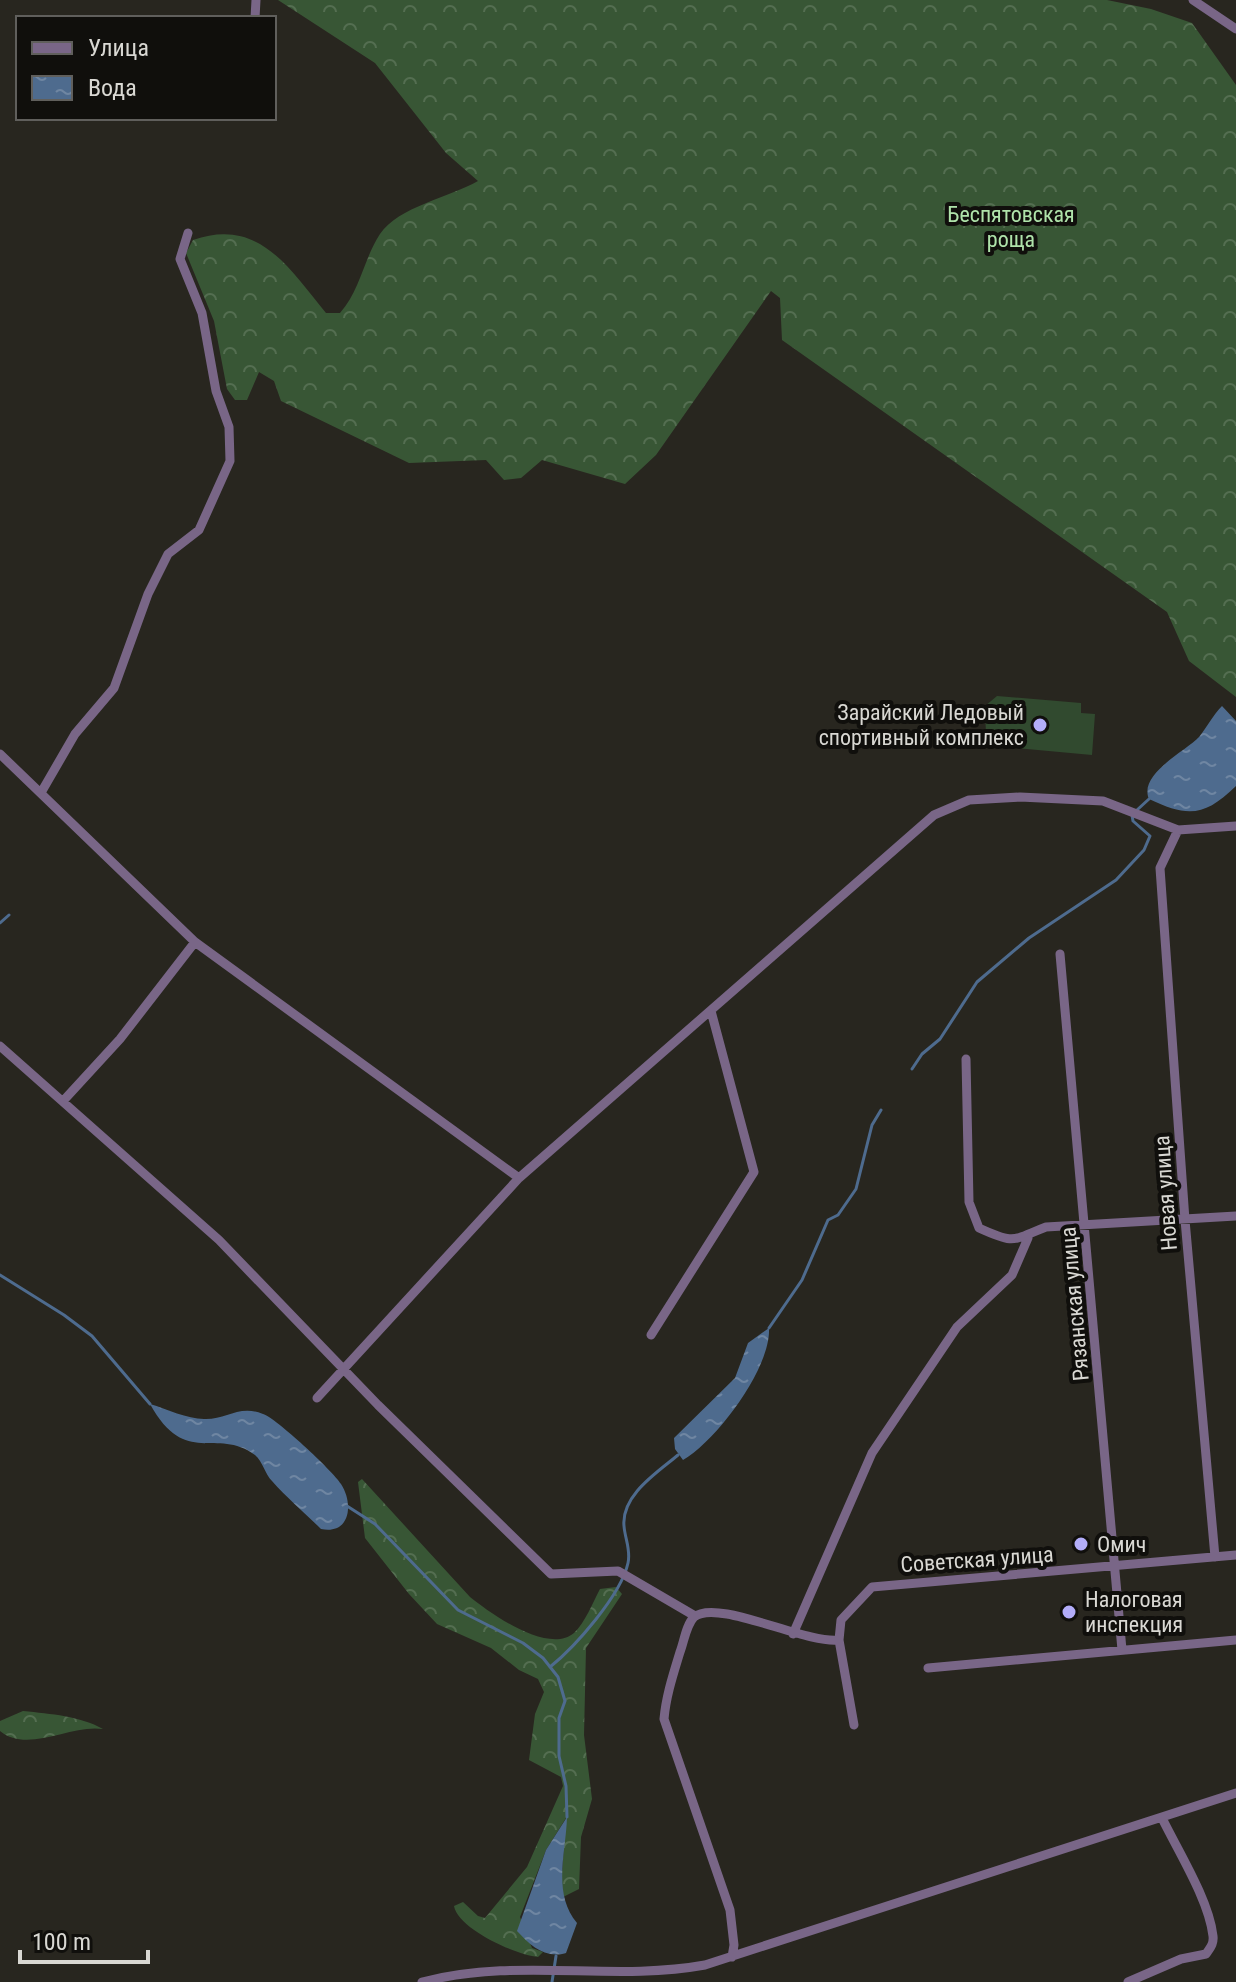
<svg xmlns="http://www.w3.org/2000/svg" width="1236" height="1982" font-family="'Roboto Condensed',sans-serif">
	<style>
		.grass { fill: #314a2f }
		.forest { fill: url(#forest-crowns) }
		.water { fill: url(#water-ripples) }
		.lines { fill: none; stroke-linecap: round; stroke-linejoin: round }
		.stream { stroke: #4e6b8e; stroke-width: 3 }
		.street { stroke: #796687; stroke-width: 9 }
		.poi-dot { fill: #b3adf9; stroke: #100f0c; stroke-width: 3 }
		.labels { text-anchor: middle; stroke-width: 8; stroke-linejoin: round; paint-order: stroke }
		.park-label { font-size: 22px; fill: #afe3aa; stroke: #100f0c }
		.poi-label { font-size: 22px; fill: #d9d8d3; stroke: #100f0c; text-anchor: start }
		.street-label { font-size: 22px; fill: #d9d8d3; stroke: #100f0c }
	</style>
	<defs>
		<pattern id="forest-crowns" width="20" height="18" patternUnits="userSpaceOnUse" patternTransform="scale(2)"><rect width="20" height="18" fill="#385635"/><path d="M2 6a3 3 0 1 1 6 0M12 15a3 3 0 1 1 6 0" fill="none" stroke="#546e51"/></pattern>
		<pattern id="water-ripples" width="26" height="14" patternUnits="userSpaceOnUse" patternTransform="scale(2)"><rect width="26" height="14" fill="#4e6b8e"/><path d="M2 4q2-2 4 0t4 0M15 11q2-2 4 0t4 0" fill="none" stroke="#6f86a2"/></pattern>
	</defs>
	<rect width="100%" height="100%" fill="#28261f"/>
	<path class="grass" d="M997 696 1081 703V713L1095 714 1092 755 993 746 986 736 985 706Z"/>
	<path class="forest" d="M278 0H1107L1151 9 1192 23 1236 85V697L1189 661 1167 612 782 340 780 298 771 291 656 455 625 484 542 460 521 478 504 480 486 460 409 463 281 401 274 381 259 372 247 400H235L227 389 214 321 186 253 193 240C259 217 289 268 326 313H340C360 291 364 258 380 234 398 207 450 197 478 181L446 153 375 63Z
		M362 1479 470 1597C490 1613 548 1655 574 1633 585 1623 593 1602 600 1589L616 1587 622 1594 586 1648 584 1735 592 1799 581 1837 579 1889 563 1897 561 1886 566 1818 546 1850 520 1917 532 1948 543 1952 538 1957C516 1955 458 1929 454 1906L463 1902 478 1916 485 1918 527 1867 563 1786 561 1777 529 1760 535 1714 544 1692 538 1679 519 1670 491 1648 437 1624 409 1594 365 1538 358 1482Z
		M23 1711C51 1714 80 1716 103 1729 70 1724 28 1754 0 1731V1721Z"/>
	<path class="water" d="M1222 706 1236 721V786C1205 816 1189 818 1149 799 1138 774 1186 751 1199 737 1207 727 1213 715 1222 706Z
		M769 1328C771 1368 717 1440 683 1460L675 1449 674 1438 735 1378 748 1343Z
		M150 1404C167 1409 187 1419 204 1419 226 1420 239 1404 263 1414 276 1418 333 1471 341 1484 354 1504 350 1535 321 1529 305 1513 287 1498 272 1481 265 1474 263 1462 255 1455 216 1426 186 1469 150 1404Z
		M567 1817C566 1853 552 1893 577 1923L566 1953C545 1959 531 1946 517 1931L546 1850Z"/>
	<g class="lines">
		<path class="stream" d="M1137 810 1149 799
			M0 923 9 915
			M912 1069 922 1054 940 1039 977 982 1029 938 1116 880 1144 850 1150 836 1133 821 1132 815
			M0 1275 64 1315 92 1336 150 1404
			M769 1328 802 1280 828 1220 838 1215 856 1189 872 1125 881 1110
			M347 1506 375 1524 458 1610 523 1643 543 1658 558 1677 565 1701 559 1718V1756L566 1786 567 1817
			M550 1667C575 1647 621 1595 628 1563 631 1550 625 1539 624 1526 621 1495 658 1472 678 1455
			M552 1982 556 1956"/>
		<path class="street" d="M1193 0 1236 29
			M255 18 256 0
			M0 754 195 942 519 1178
			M42 791 75 734 114 688 148 594 168 554 199 530 230 461 229 427 216 391 202 313 180 259 188 233
			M1178 830 1160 868 1185 1220 1215 1557
			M1060 954 1122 1650
			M0 1046 219 1240 378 1405 551 1574 618 1571 695 1616
			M966 1059 969 1202 979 1228C1016 1245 1012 1240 1046 1227L1236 1216
			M64 1100 120 1039 195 942
			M651 1335 754 1172 711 1011
			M317 1398 519 1178 934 815 969 800 1020 797 1103 801 1178 830 1236 826
			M793 1634 872 1453 957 1327 1012 1275 1028 1238
			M928 1668 1236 1640
			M854 1725 839 1640 841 1620 872 1587 1236 1555
			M732 1957 734 1945 730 1910 664 1719C666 1696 673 1675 680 1652 684 1642 686 1625 694 1617 717 1598 805 1644 839 1640
			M422 1982C519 1957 611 1982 705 1965L1236 1793
			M1128 1982 1181 1959 1206 1954C1210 1948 1214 1944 1213 1936 1209 1900 1178 1851 1162 1818"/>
	</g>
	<g class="poi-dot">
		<circle cx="1040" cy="725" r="8"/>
		<circle cx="1081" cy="1544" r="8"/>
		<circle cx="1069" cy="1612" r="8"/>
	</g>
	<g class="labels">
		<g class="park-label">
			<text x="1011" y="222">Беспятовская<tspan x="1011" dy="25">роща</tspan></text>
		</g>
		<g class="poi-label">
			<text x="1024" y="720" text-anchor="end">Зарайский Ледовый<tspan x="1024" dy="25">спортивный комплекс</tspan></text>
			<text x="1097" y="1552">Омич</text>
			<text x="1085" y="1607">Налоговая<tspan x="1085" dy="25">инспекция</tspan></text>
		</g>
		<g class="street-label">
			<text transform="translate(1165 1193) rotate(-94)" y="8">Новая улица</text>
			<text transform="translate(1074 1304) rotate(-95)" y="8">Рязанская улица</text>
			<text transform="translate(977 1559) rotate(-4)" y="8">Советская улица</text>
		</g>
	</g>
	<rect x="16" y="16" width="260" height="104" fill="#100f0c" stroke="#605f5c" stroke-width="2"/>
	<rect x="32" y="42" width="40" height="12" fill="#796687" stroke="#605f5c" stroke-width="2"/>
	<text x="88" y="56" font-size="24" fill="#d9d8d3">Улица</text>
	<rect x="32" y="76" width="40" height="24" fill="url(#water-ripples)" stroke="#605f5c" stroke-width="2"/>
	<text x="88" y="96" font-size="24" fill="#d9d8d3">Вода</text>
	<path d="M20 1950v12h128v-12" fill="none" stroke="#d9d8d3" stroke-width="4"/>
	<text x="32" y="1950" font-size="24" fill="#d9d8d3" stroke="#100f0c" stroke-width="6" paint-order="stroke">100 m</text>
</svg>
